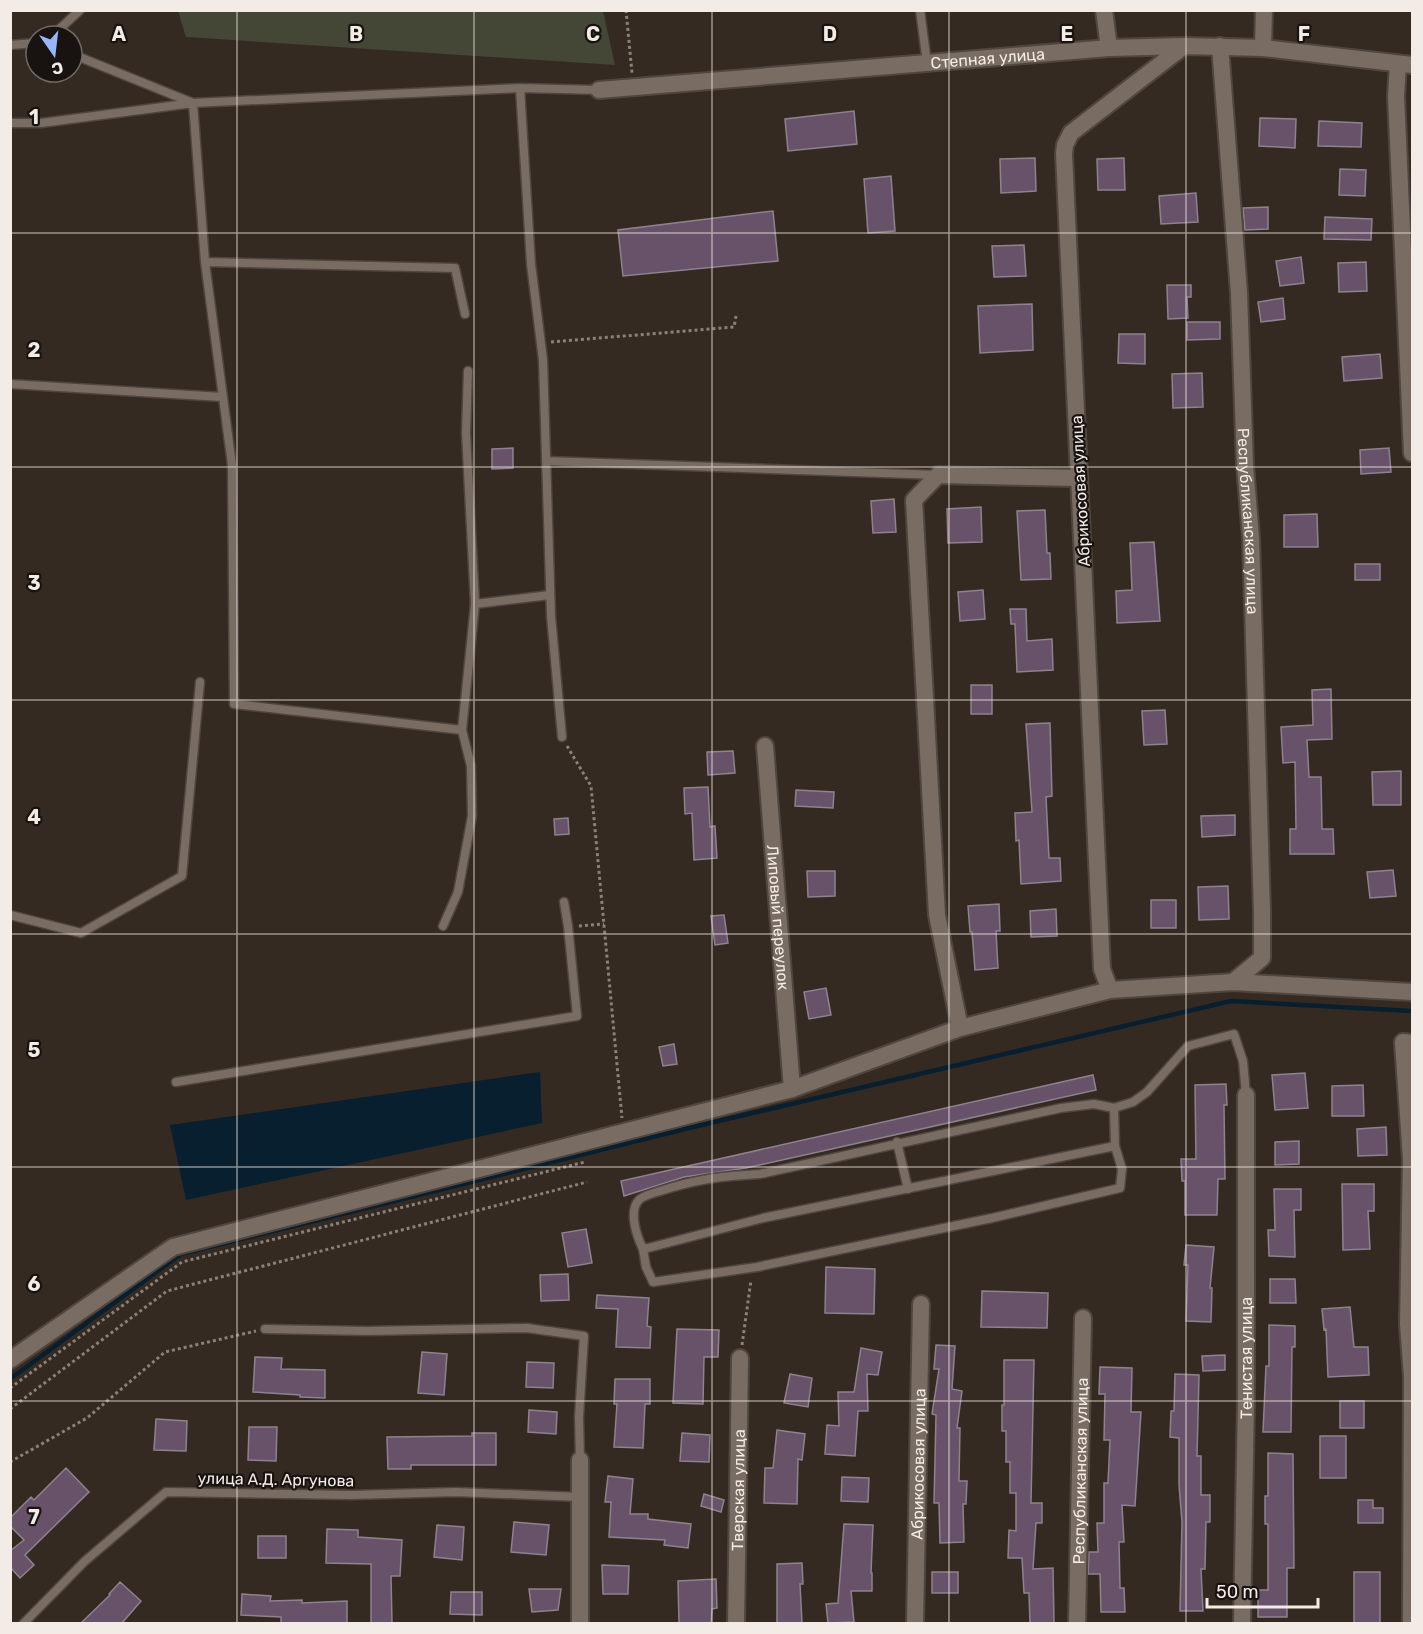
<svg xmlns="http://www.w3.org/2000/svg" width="1423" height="1634" font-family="Rubik,sans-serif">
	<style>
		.green { fill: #444735 }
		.water { fill: #081f30 }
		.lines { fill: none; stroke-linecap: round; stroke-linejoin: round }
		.stream { stroke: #081f30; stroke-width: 4.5 }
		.building { fill: #675269; stroke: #8d828e; stroke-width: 1.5 }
		.service-casing { stroke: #504640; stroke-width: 11 }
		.minor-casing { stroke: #504640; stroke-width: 20 }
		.path { stroke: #8a817a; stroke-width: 3; stroke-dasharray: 3 3; stroke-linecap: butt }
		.service { stroke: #796c63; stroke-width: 8 }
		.minor { stroke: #796c63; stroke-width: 16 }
		.grid { fill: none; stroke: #f3ebe6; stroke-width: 1.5; stroke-opacity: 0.55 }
		.labels { text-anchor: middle; stroke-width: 4.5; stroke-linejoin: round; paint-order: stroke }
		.street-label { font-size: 16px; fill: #f3ebe6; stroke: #181310 }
		.grid-label { font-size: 20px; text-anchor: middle; font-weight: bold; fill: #f3ebe6; stroke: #181310; stroke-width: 4.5; stroke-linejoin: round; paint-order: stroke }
	</style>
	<rect width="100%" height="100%" fill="#342a21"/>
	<path class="green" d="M178 11H603L615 65 186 37Z"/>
	<path class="water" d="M540 1072 542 1123 186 1200 170 1125Z"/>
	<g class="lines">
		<path class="stream" d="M10 1379 181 1254 693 1127 1231 1001 1412 1011"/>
	</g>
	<path class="building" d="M854 111 857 144 788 151 785 119Z
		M1260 118 1296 119 1295 148 1259 146Z
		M1319 121 1362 123 1361 147 1318 146Z
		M1035 158 1036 191 1001 193 1000 159Z
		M1124 158 1125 190H1098L1097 159Z
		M1340 169 1366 170 1365 196 1339 195Z
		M891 176 895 231 868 233 864 179Z
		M1196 193 1198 222 1161 224 1159 196Z
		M1268 207V229L1245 230 1243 208Z
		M773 211 778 261 623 276 618 230Z
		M1325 217 1372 219 1371 240 1324 239Z
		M1024 245 1026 276 994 277 992 246Z
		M1301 257 1304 283 1280 286 1276 261Z
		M1366 262 1367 291 1339 292 1338 263Z
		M1167 285H1191V297H1187L1188 318 1168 319Z
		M1283 298 1285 319 1261 322 1258 302Z
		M1032 304 1033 350 980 353 978 306Z
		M1187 322H1220V339L1187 340Z
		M1119 334H1145V364L1118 363Z
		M1380 354 1382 378 1344 381 1342 357Z
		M1202 373 1203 407 1173 408 1172 374Z
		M513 448V468L492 469V449Z
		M1389 448 1391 472 1361 474 1360 450Z
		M894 499 896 532 873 533 871 501Z
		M981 507 982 542 948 543 947 509Z
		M1045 510 1047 553H1050L1051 579 1021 580 1017 511Z
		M1317 514 1318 547H1284V515Z
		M1154 542 1160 621 1117 623 1116 591 1132 590 1130 543Z
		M1355 564H1380V580H1355Z
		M983 590 985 619 960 621 958 592Z
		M1010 609H1026L1027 641 1052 639 1053 670 1017 672 1015 624H1011Z
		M971 685H992V714H971Z
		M1331 689 1332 739 1307 740 1309 777H1321L1322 829H1333L1334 854H1290V829H1296L1295 762 1283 763 1281 727 1313 725 1312 690Z
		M1165 710 1167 744 1144 745 1142 711Z
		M1050 723 1052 796 1046 797 1049 858H1060L1061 881 1021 884 1019 840 1016 841 1015 813 1032 812 1026 724Z
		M733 751 735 773 708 775 707 752Z
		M1401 771V805H1373L1372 772Z
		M708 787 710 827 715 826 717 858 694 860 692 813 685 814 684 788Z
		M796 790 834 792 833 808 795 806Z
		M1235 815V835L1202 837 1201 816Z
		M568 818 569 834 555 835 554 819Z
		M1393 870 1396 896 1370 898 1367 872Z
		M807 871H835V896L808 897Z
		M1228 886 1229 919 1199 920 1198 887Z
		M1151 900H1176V928H1151Z
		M999 904 1000 931H996L998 968 975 970 972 932H970L968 906Z
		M1056 909 1057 936 1031 937 1030 911Z
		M724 915 728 943 715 945 711 916Z
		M826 988 831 1015 809 1019 804 992Z
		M674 1044 677 1064 663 1066 659 1047Z
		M1305 1073 1308 1108 1275 1110 1272 1075Z
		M1093 1075 1096 1090 746 1168 684 1177 624 1196 621 1181Z
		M1226 1084 1227 1105H1224L1225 1179H1218L1217 1215H1185V1181H1182L1181 1159H1196L1195 1085Z
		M1363 1085 1364 1116H1332V1086Z
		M1386 1127 1387 1155 1358 1156 1357 1129Z
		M1299 1141V1164L1275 1165V1142Z
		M1342 1184H1374V1211H1368L1370 1249 1343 1250Z
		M1274 1189H1301V1210H1294L1295 1257 1269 1256 1268 1230H1275Z
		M586 1229 592 1263 568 1267 562 1233Z
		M1186 1245 1214 1247 1210 1288H1212L1211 1322 1186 1321 1188 1265H1184Z
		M826 1267 875 1269 874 1314 825 1313Z
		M568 1274 569 1300 541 1301 540 1275Z
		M1270 1279H1295L1296 1303H1270Z
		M982 1291 1048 1293 1047 1328 981 1327Z
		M597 1295 649 1298 647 1326 651 1327 650 1348 616 1347 618 1309 596 1308Z
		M1350 1307 1354 1347H1368L1369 1375 1328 1377 1326 1329 1324 1330 1322 1309Z
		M1269 1325 1295 1326V1347H1292L1291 1432H1263L1266 1366H1269Z
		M677 1329 719 1330 718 1357H704L703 1404 673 1403Z
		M936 1345 955 1346 952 1389 962 1391 957 1428H960L959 1481H967L966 1504H963L964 1542 940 1543 939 1503H934L936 1415 932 1414 939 1369H934Z
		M861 1348 882 1352 878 1375 867 1374 868 1411H858L855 1456 825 1454 827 1425 839 1426 838 1392H854Z
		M422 1352 447 1354 444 1395 418 1393Z
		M1225 1355V1370L1203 1371 1202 1356Z
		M255 1357 282 1358 281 1369 325 1370V1398L300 1397V1395L253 1392Z
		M1004 1360H1034L1031 1503H1042V1523H1036L1033 1569 1053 1568 1054 1623H1030L1029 1593H1024L1022 1558H1008L1009 1530 1016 1531V1493H1010V1462H1006V1431H1002V1405H1004Z
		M527 1362 554 1363 553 1388 526 1387Z
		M1100 1367 1132 1368 1131 1412H1141L1135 1506 1122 1505 1124 1542H1119L1120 1588H1124L1125 1612H1101L1100 1574H1088L1089 1552H1098L1097 1523H1104V1483H1108L1110 1440H1104L1105 1394H1099Z
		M790 1374 812 1378 808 1407 784 1403Z
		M1175 1374 1199 1375 1197 1456H1201V1495H1210V1522H1206L1205 1569H1201L1203 1611H1180L1182 1522 1179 1485V1438L1170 1437 1171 1411H1174Z
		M615 1379H650V1404H645L643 1448 614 1447 617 1404H614Z
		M1340 1401H1364V1428H1340Z
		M529 1410 557 1412 556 1434 528 1432Z
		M156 1419 187 1421 186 1451 154 1450Z
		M249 1427H277L276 1461 248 1460Z
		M777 1430 805 1434 802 1460 798 1459 797 1504 764 1503 765 1468H773Z
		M472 1433H496V1465H411V1469H388L387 1437 472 1436Z
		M682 1433 710 1435 709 1462 680 1461Z
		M1320 1436H1346V1478H1320Z
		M1268 1453 1293 1454 1294 1568H1287V1617H1258V1590H1268V1524H1265V1496H1268Z
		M66 1468 89 1492 25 1555 34 1565 20 1578 10 1567V1551L24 1540 10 1526V1518L31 1497 34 1500Z
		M608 1476 633 1479 630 1514H648V1519L691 1524 688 1548 664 1545 665 1540 609 1537 611 1502H605Z
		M842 1477 869 1478 868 1502 841 1501Z
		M704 1494 724 1500 721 1512 701 1506Z
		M1358 1500H1373V1508H1383V1523H1358Z
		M514 1522 549 1525 546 1555 511 1552Z
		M844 1524 873 1525 871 1573H872V1591H851L854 1622 828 1623 826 1604 838 1603Z
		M437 1525 464 1527 462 1560 434 1557Z
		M327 1529 358 1530V1537L402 1540 400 1576H391L392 1623H371V1564L326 1563Z
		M258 1536H286V1558H258Z
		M802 1563 803 1584H800L802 1623H777V1564Z
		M602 1565 629 1566 628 1594H603Z
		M932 1572H958V1593H932Z
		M1354 1572H1380V1623H1354Z
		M716 1579 717 1608 712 1609 711 1623H679L678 1581Z
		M120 1582 141 1601 122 1623H81L110 1595 109 1594Z
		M529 1589H561L558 1610 532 1612Z
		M451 1592H482V1615L450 1614Z
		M242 1594 271 1596 270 1601 302 1600V1603L347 1601V1623H281V1617L241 1615Z"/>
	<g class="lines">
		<defs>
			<path id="service" d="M920 10 927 63
				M52 36 80 10
				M10 45 36 43
				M72 54 193 103 205 262 232 465 234 704 462 730 471 766 472 816 458 892 443 926
				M520 88 531 264 543 360 551 616 562 737
				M10 123H41L193 103 520 88 599 90
				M205 262 455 268 465 314
				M10 384 222 397
				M546 461 938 475
				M475 604 550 595
				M462 730 475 604 466 433 468 371
				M10 915 81 933 182 876 200 682
				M176 1082 577 1016 568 926 564 902
				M1114 1108 1115 1146 763 1218 648 1248 643 1249C637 1237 628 1211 639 1200 644 1195 654 1193 660 1191 697 1179 722 1176 760 1174L1061 1108 1094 1104 1114 1108 1133 1102 1147 1092 1188 1046 1234 1034 1243 1061 1246 1095
				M897 1142 908 1189
				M643 1249 646 1267 653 1282 757 1267 992 1218 1120 1188 1122 1169 1115 1146
				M265 1329 367 1331 527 1328 584 1336 579 1417 580 1460
				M23 1624 85 1561 166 1492 352 1495 456 1492 580 1497"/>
			<g id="minor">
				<path d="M1104 10 1109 48"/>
				<path id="s1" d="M1220 46 1239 293 1245 465 1251 538 1262 912V958L1233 982"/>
				<path d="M1263 48 1264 10"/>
				<path d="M1398 64 1396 96 1412 453"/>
				<path id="s2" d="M599 90 1109 48 1184 46 1263 48 1412 65"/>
				<path id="s3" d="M765 746 792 1089"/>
				<path d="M1110 990 1102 969 1064 154 1065 145 1071 133 1184 46"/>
				<path d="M960 1028 937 915 914 500 938 475 1079 478"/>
				<path d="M10 1360 173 1247 792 1089 960 1028 1110 990 1233 982 1412 992"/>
				<path d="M580 1460V1624"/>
				<path id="s4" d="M736 1624 740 1358"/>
				<path id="s5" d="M915 1624 921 1304"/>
				<path id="s6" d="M1077 1624 1083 1318"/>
				<path id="s7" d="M1242 1624 1246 1401V1095"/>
				<path d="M1411 1624 1412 1377 1408 1324 1411 1159 1403 1042 1412 1043"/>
			</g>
		</defs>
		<use href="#service" class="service-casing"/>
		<use href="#minor" class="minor-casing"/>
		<path class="path" d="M626 10 632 73
			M551 342 734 327 736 316
			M567 746 591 786 622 1118
			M579 926 604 924
			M742 1345 751 1280
			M10 1388 182 1262 585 1162
			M10 1409 167 1291 587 1182
			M10 1462 87 1418 165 1352 256 1331"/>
		<use href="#service" class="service"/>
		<use href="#minor" class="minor"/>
	</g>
	<path class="grid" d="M237 10V1624M474 10V1624M712 10V1624M949 10V1624M1186 10V1624M10 233H1412M10 467H1412M10 700H1412M10 934H1412M10 1167H1412M10 1401H1412"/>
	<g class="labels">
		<g class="street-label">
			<text dy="6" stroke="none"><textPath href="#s2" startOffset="390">Степная улица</textPath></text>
			<text transform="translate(1080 491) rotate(-93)" y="6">Абрикосовая улица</text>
			<text dy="6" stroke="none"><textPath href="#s1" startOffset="476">Республиканская улица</textPath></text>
			<text dy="6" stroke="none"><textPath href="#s3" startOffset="172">Липовый переулок</textPath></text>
			<text dy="6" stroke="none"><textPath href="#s7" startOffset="266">Тенистая улица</textPath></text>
			<text dy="6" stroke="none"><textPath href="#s5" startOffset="160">Абрикосовая улица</textPath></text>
			<text dy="6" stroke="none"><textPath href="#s6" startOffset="153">Республиканская улица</textPath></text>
			<text transform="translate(276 1479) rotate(1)" y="6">улица А.Д. Аргунова</text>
			<text dy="6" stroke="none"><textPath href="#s4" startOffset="134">Тверская улица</textPath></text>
		</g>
	</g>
	<g class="grid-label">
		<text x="119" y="41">A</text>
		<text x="356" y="41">B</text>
		<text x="593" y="41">C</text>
		<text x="830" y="41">D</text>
		<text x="1067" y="41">E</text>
		<text x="1304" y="41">F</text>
		<text x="34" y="124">1</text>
		<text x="34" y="357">2</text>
		<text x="34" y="590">3</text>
		<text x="34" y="824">4</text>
		<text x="34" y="1057">5</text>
		<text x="34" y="1291">6</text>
		<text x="34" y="1524">7</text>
	</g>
	<rect width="1423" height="1634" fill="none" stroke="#f3ebe6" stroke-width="24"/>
	<g transform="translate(54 54) rotate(166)"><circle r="28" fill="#181310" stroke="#706966" stroke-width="1.5"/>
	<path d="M0-4.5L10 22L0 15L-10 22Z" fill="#96b6fd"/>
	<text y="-9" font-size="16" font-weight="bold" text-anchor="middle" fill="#f3ebe6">С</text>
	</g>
	<path d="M1207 1598v9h111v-9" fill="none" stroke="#f3ebe6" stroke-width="3"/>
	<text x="1216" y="1598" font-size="18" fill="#f3ebe6" stroke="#181310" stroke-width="4.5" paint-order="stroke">50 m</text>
</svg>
